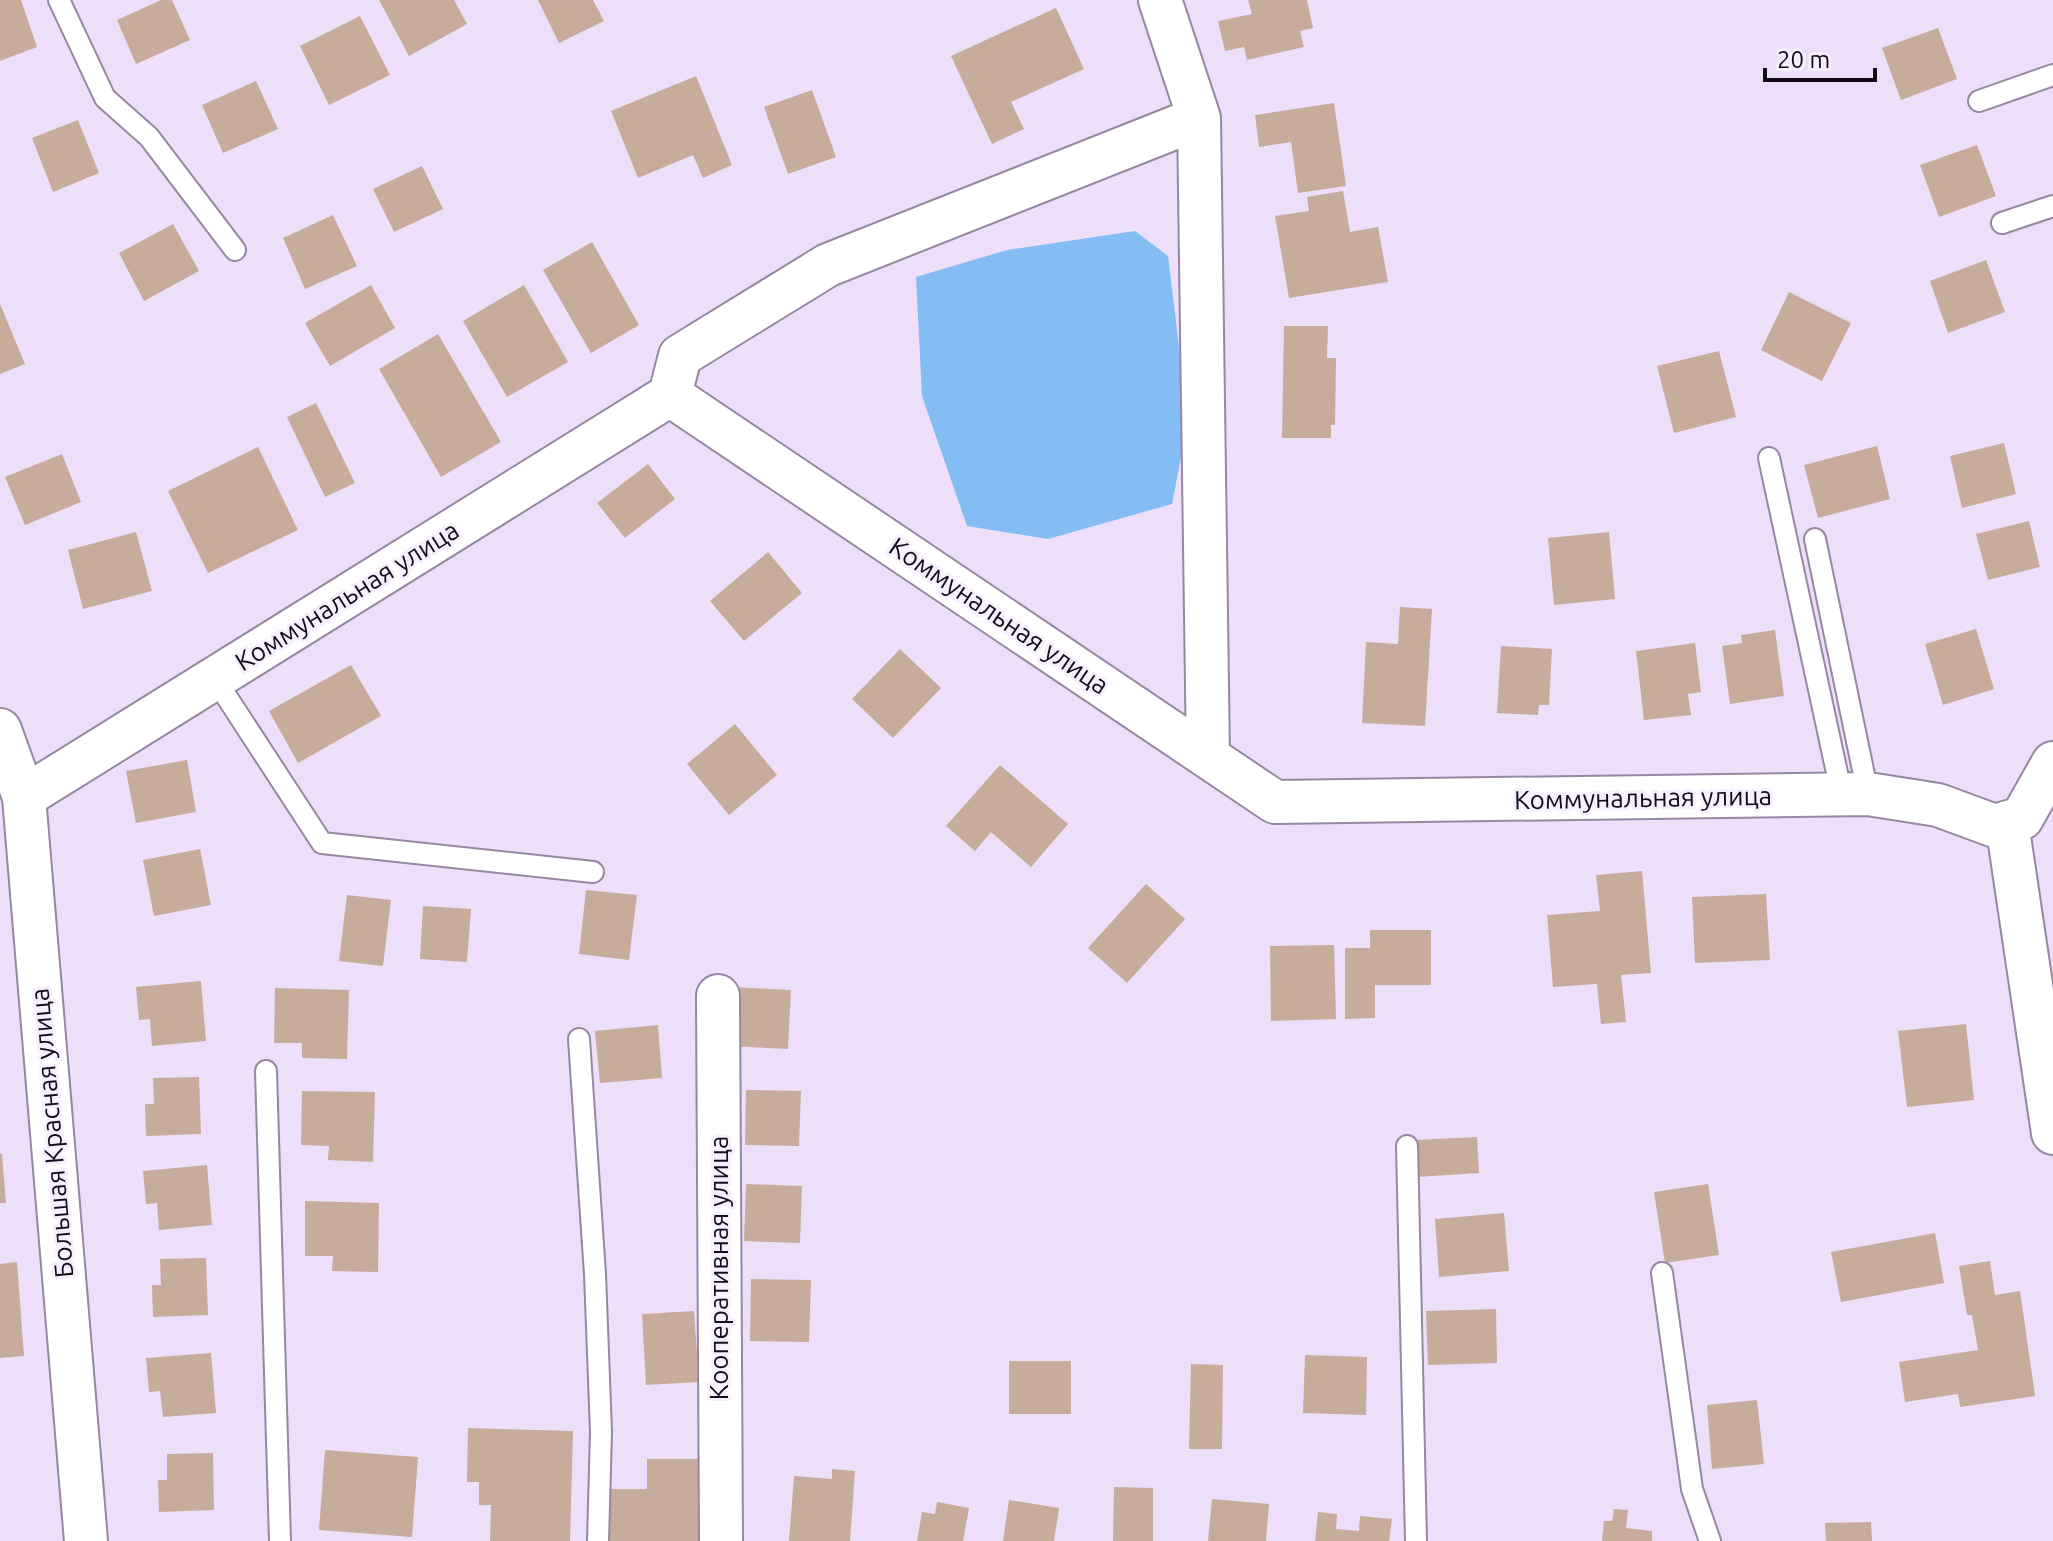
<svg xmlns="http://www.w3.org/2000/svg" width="2053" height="1541" font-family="Ubuntu,sans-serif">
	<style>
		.water { fill: #83bdf3 }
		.building { fill: #c7ac9c }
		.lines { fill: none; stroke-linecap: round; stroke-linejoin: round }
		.lane-casing { stroke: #9688a0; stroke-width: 24 }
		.street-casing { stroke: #9688a0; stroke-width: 46 }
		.lane { stroke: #fff; stroke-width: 20 }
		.street { stroke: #fff; stroke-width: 42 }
		.labels { text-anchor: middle; stroke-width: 6; stroke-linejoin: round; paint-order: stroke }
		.street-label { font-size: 26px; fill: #120d16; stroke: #f7eefe }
	</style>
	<rect width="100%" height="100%" fill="#eddef9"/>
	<path class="water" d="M1135 231 1168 256 1188 420 1172 504 1048 539 967 526 922 396 916 277 1007 250Z"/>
	<path class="building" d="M0 0H21L37 47 0 61Z
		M161 0H172L190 40 136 64 117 20Z
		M379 0H454L467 24 409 56Z
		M538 0H593L604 21 559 43Z
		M1248 0H1307L1313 28 1300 31 1304 47 1247 60 1244 47 1225 51 1218 21 1252 14Z
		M1056 8 1084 69 1011 102 1024 129 992 144 951 56Z
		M360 16 390 75 329 105 300 46Z
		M1938 28 1957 79 1901 100 1882 48Z
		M696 76 732 165 703 178 693 155 638 178 611 111Z
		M256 81 278 129 223 153 202 105Z
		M812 90 836 157 788 174 764 107Z
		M1334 103 1346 186 1298 193 1291 142 1259 147 1255 115Z
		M78 120 99 173 53 192 32 138Z
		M1977 145 1996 196 1939 217 1920 165Z
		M422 166 443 209 394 232 373 189Z
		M1343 191 1350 232 1378 227 1388 282 1289 298 1275 216 1309 211 1307 197Z
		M333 215 357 266 305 289 283 238Z
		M173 224 199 271 144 301 119 253Z
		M592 242 639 325 591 353 543 270Z
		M1986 260 2005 312 1948 333 1930 281Z
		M371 285 395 328 330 366 305 323Z
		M524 285 568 362 507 397 463 321Z
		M1789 292 1851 323 1822 381 1761 350Z
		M0 304 25 364 0 374Z
		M1284 326H1328L1327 358H1336L1335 425H1331V438H1282Z
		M438 334 501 442 441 477 379 369Z
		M1719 351 1736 417 1674 433 1657 366Z
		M316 403 355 483 325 497 287 417Z
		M2004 443 2016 494 1962 508 1950 456Z
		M1877 446 1890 499 1818 518 1804 465Z
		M258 447 298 530 208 573 168 491Z
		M62 454 81 502 25 525 5 477Z
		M648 464 675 499 625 538 597 503Z
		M2029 521 2040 567 1988 580 1976 534Z
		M136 532 152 591 83 609 68 550Z
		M1609 532 1615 599 1554 605 1548 538Z
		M768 552 802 593 744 641 710 601Z
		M1400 607 1432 609 1425 726 1362 723 1366 642 1398 644Z
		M1976 629 1994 689 1943 705 1925 644Z
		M1775 630 1784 696 1730 704 1722 646 1742 643 1741 635Z
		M1695 643 1701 692 1688 694 1691 715 1644 720 1636 651Z
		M1501 646 1552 649 1549 705H1539L1538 715 1497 713Z
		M900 649 941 688 893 738 852 699Z
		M351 665 381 716 298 763 269 711Z
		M735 724 777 775 729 815 687 764Z
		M187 760 196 812 136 823 126 771Z
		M1000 765 1068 824 1031 867 991 832 975 851 946 826Z
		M200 849 211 905 154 916 143 860Z
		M1642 871 1651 973 1621 975 1626 1022 1601 1024 1597 984 1553 987 1547 915 1600 911 1596 875Z
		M1146 884 1185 919 1127 983 1088 948Z
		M586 890 637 895 629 960 579 954Z
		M1766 894 1770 960 1695 963 1692 897Z
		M347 895 391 900 383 966 339 961Z
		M423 906 471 909 467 962 420 959Z
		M1370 930H1431V985H1375V1018L1345 1019V948H1370Z
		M1334 945 1336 1019 1271 1021 1270 946Z
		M201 981 206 1041 152 1046 150 1019 139 1020 136 987Z
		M731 987 791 990 788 1049 728 1046Z
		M275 988 349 990 347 1059 302 1058V1043H274Z
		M1966 1024 1974 1100 1907 1107 1898 1031Z
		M658 1025 662 1078 600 1083 595 1031Z
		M199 1077 201 1134 146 1136 145 1104H154L153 1078Z
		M746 1090 801 1091 799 1146 745 1145Z
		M302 1091 375 1092 373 1162 328 1160 329 1146 301 1145Z
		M1477 1137 1479 1173 1417 1177 1415 1140Z
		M0 1154H2L6 1203H0Z
		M207 1165 212 1225 159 1230 157 1203 146 1204 143 1171Z
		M746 1184 802 1186 800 1243 744 1241Z
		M1708 1184 1719 1255 1665 1263 1654 1192Z
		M305 1201 379 1203 378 1272 332 1271 333 1256H305Z
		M1504 1213 1509 1271 1439 1277 1435 1219Z
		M1935 1233 1944 1283 1841 1302 1831 1252Z
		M206 1258 208 1315 153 1317 152 1285H161L160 1259Z
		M1990 1261 1995 1295 2020 1291 2035 1396 1960 1407 1958 1394 1905 1402 1899 1362 1978 1350 1972 1315H1967L1959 1266Z
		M17 1262 24 1356 0 1358V1264Z
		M751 1279 811 1280 809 1342 750 1341Z
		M1496 1309 1497 1363 1428 1365 1426 1311Z
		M694 1311 699 1382 646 1385 642 1314Z
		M211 1353 216 1413 163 1417 160 1391 149 1392 146 1358Z
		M1305 1355 1367 1357 1366 1415 1303 1413Z
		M1009 1361H1071V1414H1009Z
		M1191 1364 1223 1365 1222 1449H1189Z
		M1757 1400 1764 1464 1712 1469 1707 1405Z
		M468 1428 573 1431 570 1541H490L491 1505H479V1482H467Z
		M325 1450 418 1457 412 1537 319 1530Z
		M213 1453 214 1510 159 1512 158 1480H167V1454Z
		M647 1459H702V1541H607V1489H647Z
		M832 1469 855 1471 850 1541H789L794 1476 832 1479Z
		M1114 1487 1153 1488V1541H1113Z
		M1212 1499 1269 1504 1266 1541H1208Z
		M1009 1500 1059 1508 1054 1541H1003Z
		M937 1502 969 1508 963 1541H917L922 1512 935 1514Z
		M1614 1509 1628 1510 1626 1528 1652 1531V1541H1602L1604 1521H1612Z
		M1318 1512 1337 1514 1336 1529 1359 1531 1360 1516 1392 1519 1389 1541H1315Z
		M1871 1522 1872 1541H1826L1825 1523Z"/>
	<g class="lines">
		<defs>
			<path id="lane" d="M59 0 105 98 149 137 235 250
				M1979 101 2053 75
				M2002 223 2053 206
				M1769 458 1842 796
				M1815 539 1868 794
				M215 679 322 843 593 872
				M579 1039 595 1274 601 1432 598 1541
				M266 1071 280 1541
				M1407 1146 1416 1541
				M1662 1273 1692 1489 1710 1541"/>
			<path id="street" d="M1160 0 1199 118 1208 757
				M670 395 680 356 828 265 1199 118
				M0 730 24 797 86 1541
				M24 797 670 395 1275 802 1868 794 1938 805 1995 826 2022 818 2053 763
				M2007 823 2053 1133
				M718 996 721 1541"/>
		</defs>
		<use href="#lane" class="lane-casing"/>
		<use href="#street" class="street-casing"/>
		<use href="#lane" class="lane"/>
		<use href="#street" class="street"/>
	</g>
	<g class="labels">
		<g class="street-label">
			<text transform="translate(347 596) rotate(-32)" y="9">Коммунальная улица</text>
			<text transform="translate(999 616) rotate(34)" y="9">Коммунальная улица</text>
			<text transform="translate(1643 798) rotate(-1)" y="9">Коммунальная улица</text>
			<text transform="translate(52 1133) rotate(-95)" y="9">Большая Красная улица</text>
			<text transform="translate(719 1268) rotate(-90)" y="9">Кооперативная улица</text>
		</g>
	</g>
	<path d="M1765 68v12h110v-12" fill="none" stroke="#120d16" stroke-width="4"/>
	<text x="1777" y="68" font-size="24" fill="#120d16" stroke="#f7eefe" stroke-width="6" paint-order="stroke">20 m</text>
</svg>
